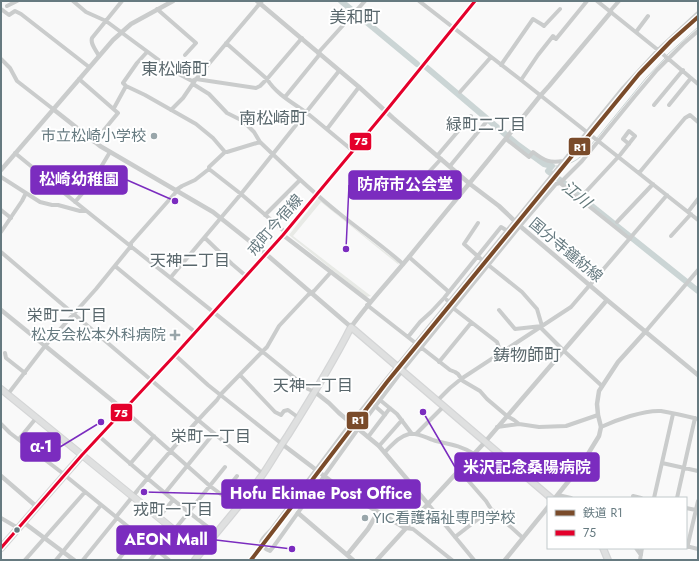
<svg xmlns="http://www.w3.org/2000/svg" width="699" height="561" font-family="Jost,'Noto Sans JP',sans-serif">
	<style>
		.green { fill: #e8eae6 }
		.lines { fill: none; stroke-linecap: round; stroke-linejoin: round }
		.stream { stroke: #cbd5d5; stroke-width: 1 }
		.river { stroke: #cbd5d5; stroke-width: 6 }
		.secondary-casing { stroke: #d4d5d6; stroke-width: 8 }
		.primary-casing { stroke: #d4d5d6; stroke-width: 8 }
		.minor { stroke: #cacccc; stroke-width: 4 }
		.tertiary { stroke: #cacccc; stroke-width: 4.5 }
		.secondary { stroke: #dfe0e0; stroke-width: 5.5 }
		.primary { stroke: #dfe0e0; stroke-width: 6 }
		.bus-1-casing { stroke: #fff; stroke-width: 6 }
		.bus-1 { stroke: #e4002b; stroke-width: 3 }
		.rail-1-casing { stroke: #fff; stroke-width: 7 }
		.rail-1 { stroke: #7a4b2a; stroke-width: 4 }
		.poi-dot { fill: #99a6aa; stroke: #fff; stroke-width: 1.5 }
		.bus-dot { fill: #667a80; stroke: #fff; stroke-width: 1.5 }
		.labels { text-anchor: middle; stroke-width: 4; stroke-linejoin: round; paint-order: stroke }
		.poi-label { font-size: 15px; fill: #667a80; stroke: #fff; text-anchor: end }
		.street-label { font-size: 15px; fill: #667a80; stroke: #fff }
		.neighbourhood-label { font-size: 16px; fill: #59676c; stroke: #fff }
		.water-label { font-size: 16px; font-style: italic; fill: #62787a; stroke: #fff }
		.quarter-label { font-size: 17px; fill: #59676c; stroke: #fff }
		.leader { fill: none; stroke: #7b2cbf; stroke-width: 1.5 }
		.callout-dot { fill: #7b2cbf; stroke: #fff; stroke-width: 1.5 }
		.callout { fill: #7b2cbf; stroke: #7b2cbf; stroke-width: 1.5 }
		.callout-label { font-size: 16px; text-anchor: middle; font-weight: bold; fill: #fff }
		.line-badge { stroke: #fff; stroke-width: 1.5 }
		.badge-label { font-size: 11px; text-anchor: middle; font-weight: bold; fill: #fff }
	</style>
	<rect width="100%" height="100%" fill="#f9f9f9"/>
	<path class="green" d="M318 198 339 216 398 262 399 265 321 202 293 236 371 296 366 297 289 235Z"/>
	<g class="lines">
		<path class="stream" d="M667 55 698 27
			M597 138 646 78 665 58
			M562 165C579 163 585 152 595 140
			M552 166H557"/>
		<path class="river" d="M341 1 417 64
			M426 67 518 145 544 164 552 166 548 171 565 184
			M577 194 698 291"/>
		<defs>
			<path id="secondary" d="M1 389 82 455
				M603 548 608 560
				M195 560C217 531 242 504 263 474 272 461 279 448 288 435 310 400 332 365 351 327L551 498"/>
			<path id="primary" d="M1 548 82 455 201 552"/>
		</defs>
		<use href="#secondary" class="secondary-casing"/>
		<use href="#primary" class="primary-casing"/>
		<path class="minor" d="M73 1 86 12 106 21 175 72 192 81 196 79 256 88 260 86 267 79 302 38
			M419 1 521 80 698 220
			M597 1 658 50 698 84
			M7 6 17 1
			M1 9 9 15 15 11 21 14 89 67
			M157 9 196 43 185 55
			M611 12V10L619 1
			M698 13 658 50 623 88 397 366 351 423 271 530C263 538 254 544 270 551L274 546 358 429 402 371 520 226 556 184 560 183 582 161 635 96 657 70 683 44 698 31
			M636 32 648 16
			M226 43 267 79C276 94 293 103 307 113 322 125 337 138 352 150
			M147 52 137 63 123 83 126 86 145 95 196 124 213 138 225 152
			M318 53 365 1
			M99 56C96 50 90 44 92 38L122 1
			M1 59 10 68 17 81 53 109
			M501 65 533 19C537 22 541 23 544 26L560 9
			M79 79 118 113 94 142
			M521 80 538 55 553 36 556 39 587 1
			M193 84 209 94 227 113 243 121 254 132 260 142C286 167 312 192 340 214 361 231 383 246 403 264
			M460 92 491 57
			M285 97 320 54
			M654 105 683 70
			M669 105 691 78
			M114 108 126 86
			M171 110 183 98 196 79 262 1
			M327 129 359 87
			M506 139 529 157 533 152C545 161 549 163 563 161
			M15 153C112 233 212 309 308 389L315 392
			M437 156 471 116
			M450 166 487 121
			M209 169 241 194 285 232
			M639 173 685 118 690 115 698 122
			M1 177 40 202 52 205H58L80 211H85
			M424 181 428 173 441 159
			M560 183 630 239
			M176 190 182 186 195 180 209 169V167L225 152H227L260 142
			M582 196 620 155 635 136 629 131 623 139 629 144
			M75 202 92 182 110 152
			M1 210 11 218
			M688 212 698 199
			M265 215 300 180
			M617 222 653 184
			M478 223 464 244 482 260 522 292 537 309 542 326
			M1 232 22 201 26 193
			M671 236 691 214
			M205 238 232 264 246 276
			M1 252 198 420 263 474
			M409 257 449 292
			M115 266 195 332
			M171 277 241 194 339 71
			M447 300 453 308 497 342 501 353
			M367 305 450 370 455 372 458 374 463 381 480 391 487 399 507 416 514 420 519 424
			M499 310 515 329 542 326
			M540 327 564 351 602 386
			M646 331 698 270
			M408 337 420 322 431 312 444 298 501 227 506 230
			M5 353 6 358 25 373
			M175 355 208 385 282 444
			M439 362 471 323
			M240 375 275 412 281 415 284 411 288 410 299 418
			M8 394 45 346 96 289 131 246V243L177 191
			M380 400 397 414 412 434
			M437 401 450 388 461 379 571 307 667 195
			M375 406 385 415
			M124 410 210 486 238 507
			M1 424 10 433 65 475
			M497 427 519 424 539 427 566 426 598 415
			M601 427C616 420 644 410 661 411 673 413 686 416 698 419
			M416 434 443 407
			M100 437C137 470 175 503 216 533
			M368 437 390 408
			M19 439 37 417
			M379 446 402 420
			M385 452C393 444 398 437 409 434 418 432 428 439 436 441 449 444 462 446 474 454
			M662 463 698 471
			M130 464 154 436
			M459 470 486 501 491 509 523 538
			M67 477 169 560
			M165 493 214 433
			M222 495 237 476
			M558 495 571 498
			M633 496 641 498
			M654 498 673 414
			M677 498 695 418
			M698 501 688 544V547H690L698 549
			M428 504 474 560
			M686 508 696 510
			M116 517C148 477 181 437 217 400L221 394 263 351 267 347 279 326 308 295 314 291 331 272
			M159 517 173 500
			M1 518 18 528
			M405 528 413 529 452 560
			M455 537 491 509
			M636 548 641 555
			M25 560 85 492
			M56 560 101 505
			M83 560 117 518
			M118 560 138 535
			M150 560 225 467
			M640 560 642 548"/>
		<path class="tertiary" d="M257 1 359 87 393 118 470 184 499 206 520 226 607 300 698 375
			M53 109 100 146 213 212 266 254 351 327C369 302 390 280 409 257 453 203 497 150 540 96L549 86 611 12
			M1 170 113 40 131 24 173 1
			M283 235 370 302
			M1 310 124 410
			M315 392 329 403 339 413 379 446 428 504
			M282 444 348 494 405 528
			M82 455 175 355 283 235 386 111 475 1
			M1 476 37 507
			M555 498 580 467 599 436 601 427 598 415 597 404 599 391 618 362 646 331
			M298 513 353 560
			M23 522 74 560
			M347 555 368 529 378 512
			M377 560 428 504 485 442 607 300
			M505 560 548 507"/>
		<use href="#secondary" class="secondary"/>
		<use href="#primary" class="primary"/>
		<defs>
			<path id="bus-1" d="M1 548 82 455 175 355 283 235 386 111 475 1"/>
		</defs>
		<use href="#bus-1" class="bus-1-casing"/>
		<use href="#bus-1" class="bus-1"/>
		<defs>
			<path id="rail-1" d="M251 560 387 382 639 74 671 41 698 17"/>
		</defs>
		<use href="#rail-1" class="rail-1-casing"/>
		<use href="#rail-1" class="rail-1"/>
	</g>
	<g class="poi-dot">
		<circle cx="154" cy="136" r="4"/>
		<path d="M173 329h4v4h4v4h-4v4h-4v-4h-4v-4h4z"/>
		<circle cx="365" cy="518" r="4"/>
	</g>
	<circle class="bus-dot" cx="17" cy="530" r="3.5"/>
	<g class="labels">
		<g class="poi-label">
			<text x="146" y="141">市立松崎小学校</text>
			<text x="166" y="340">松友会松本外科病院</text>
			<text x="373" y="523" text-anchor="start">YIC看護福祉専門学校</text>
		</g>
		<g class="street-label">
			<text transform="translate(275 225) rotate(-49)" y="5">戒町今宿線</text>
			<text transform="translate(566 250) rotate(40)" y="5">国分寺鐘紡線</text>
		</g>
		<g class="neighbourhood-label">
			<text x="486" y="130">緑町二丁目</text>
			<text x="190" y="266">天神二丁目</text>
			<text x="67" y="321">栄町二丁目</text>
			<text x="313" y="391">天神一丁目</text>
			<text x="211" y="442">栄町一丁目</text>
			<text x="173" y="515">戎町一丁目</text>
		</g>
		<g class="water-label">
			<text transform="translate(577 194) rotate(39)" y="6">江川</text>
		</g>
		<g class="quarter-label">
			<text x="355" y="23">美和町</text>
			<text x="175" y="75">東松崎町</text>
			<text x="273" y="124">南松崎町</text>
			<text x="527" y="361">鋳物師町</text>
		</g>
	</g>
	<path class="leader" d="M175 201L127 180M346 249L349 185M101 422L60 447M423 412L455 467M144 492L222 494M292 549L216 540"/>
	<g class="callout-dot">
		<circle cx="175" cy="201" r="4"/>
		<circle cx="346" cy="249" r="4"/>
		<circle cx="101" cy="422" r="4"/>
		<circle cx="423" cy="412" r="4"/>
		<circle cx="144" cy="492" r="4"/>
		<circle cx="292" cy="549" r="4"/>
	</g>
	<g class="callout">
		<rect x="31" y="166" width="96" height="28" rx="4"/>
		<rect x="349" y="171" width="112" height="28" rx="4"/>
		<rect x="21" y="433" width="39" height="28" rx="4"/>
		<rect x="455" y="453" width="144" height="28" rx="4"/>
		<rect x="222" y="480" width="198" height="28" rx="4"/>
		<rect x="117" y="526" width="99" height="28" rx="4"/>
	</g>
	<g class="callout-label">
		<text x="79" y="185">松崎幼稚園</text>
		<text x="405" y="190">防府市公会堂</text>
		<text x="41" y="452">α-1</text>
		<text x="527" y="473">米沢記念桑陽病院</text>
		<text x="321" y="499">Hofu Ekimae Post Office</text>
		<text x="166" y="545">AEON Mall</text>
	</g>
	<g class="line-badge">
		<rect x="349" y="132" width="23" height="19" rx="4" fill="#e4002b"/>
		<rect x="568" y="137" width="23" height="19" rx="4" fill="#7a4b2a"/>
		<rect x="110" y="403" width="23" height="19" rx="4" fill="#e4002b"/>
		<rect x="346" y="411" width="23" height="19" rx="4" fill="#7a4b2a"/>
	</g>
	<g class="badge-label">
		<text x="361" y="145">75</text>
		<text x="580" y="151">R1</text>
		<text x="121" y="417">75</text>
		<text x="358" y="424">R1</text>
	</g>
	<rect width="699" height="561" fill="none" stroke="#667a80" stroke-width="4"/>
	<rect x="547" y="497" width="140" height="52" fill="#ffffff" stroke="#c2cacc"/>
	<rect x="555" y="510" width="20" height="6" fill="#7a4b2a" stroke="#c2cacc"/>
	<text x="583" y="517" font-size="12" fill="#667a80">鉄道 R1</text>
	<rect x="555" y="530" width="20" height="6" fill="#e4002b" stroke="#c2cacc"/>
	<text x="583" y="537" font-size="12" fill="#667a80">75</text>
</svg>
